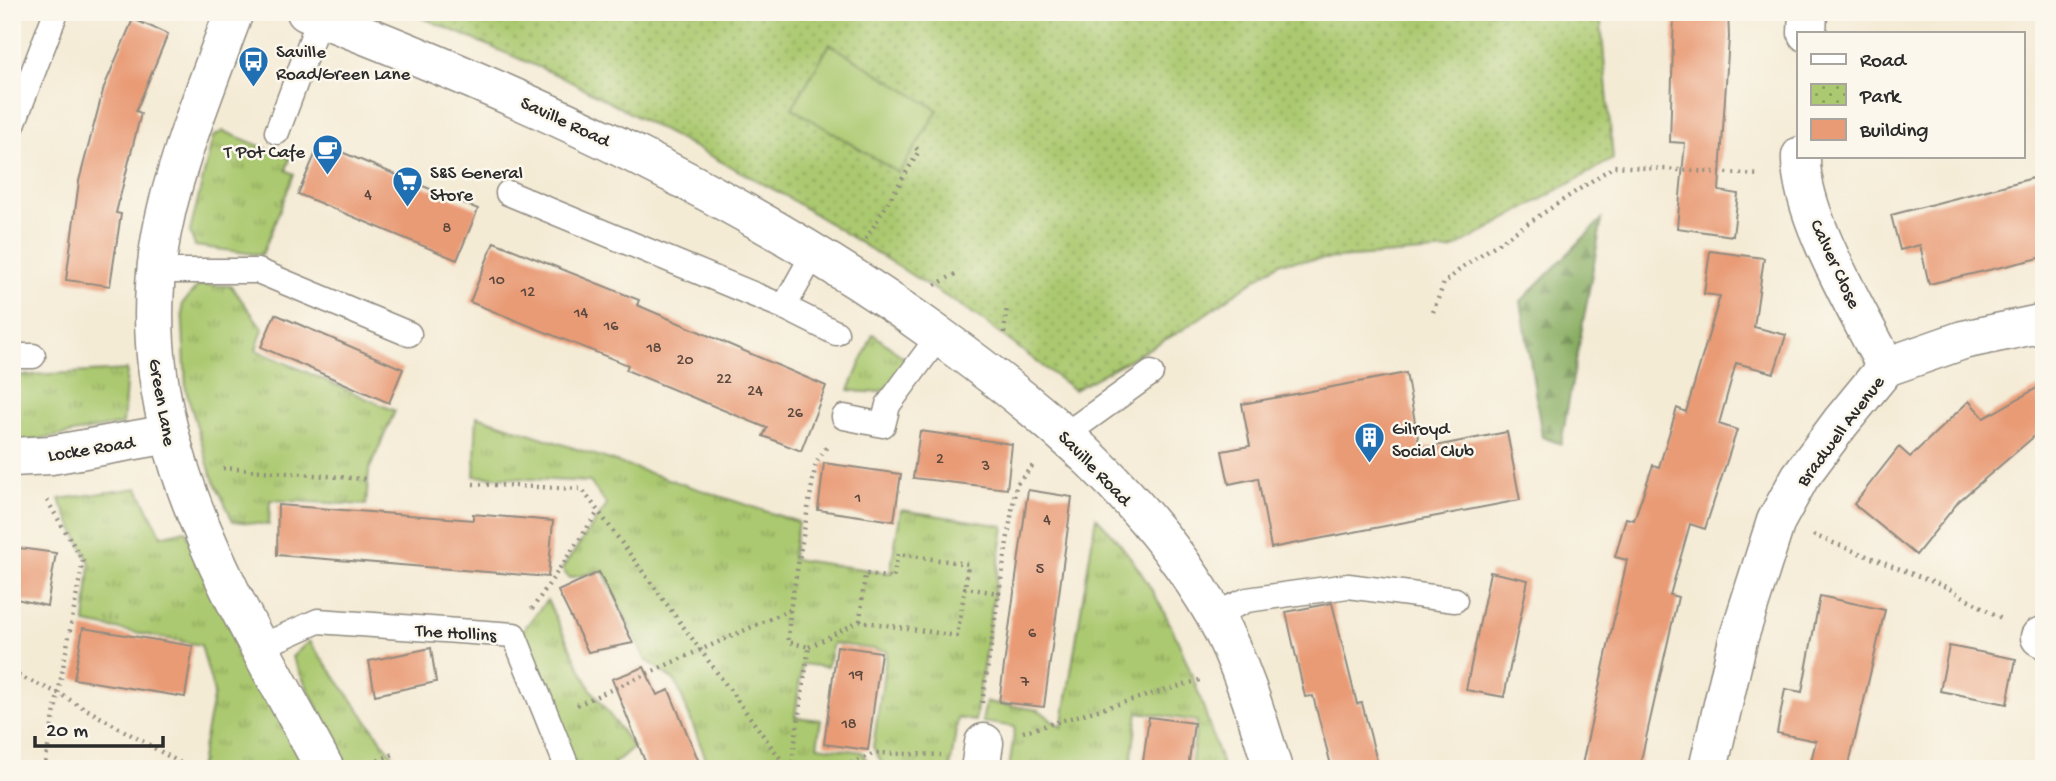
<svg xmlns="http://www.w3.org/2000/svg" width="2056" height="781" font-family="'Gochi Hand',sans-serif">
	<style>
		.grass { fill: url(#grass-tufts); stroke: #6b7a4e; stroke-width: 2 }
		.forest { fill: url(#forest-firs); stroke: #5a6c46; stroke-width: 2 }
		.park { fill: url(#park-dots); stroke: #6b7a4e; stroke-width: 2 }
		.pitch { fill: #abc970; stroke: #6b7a4e; stroke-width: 2 }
		.building { fill: #e99b76 }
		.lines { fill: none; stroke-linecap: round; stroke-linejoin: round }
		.service-casing { stroke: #908b80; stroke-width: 27 }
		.minor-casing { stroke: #908b80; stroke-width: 41 }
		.path { stroke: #908b80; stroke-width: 4.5; stroke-dasharray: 2 5; stroke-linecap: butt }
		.service { stroke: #fff; stroke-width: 24 }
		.minor { stroke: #fff; stroke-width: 38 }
		.labels { text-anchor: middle; stroke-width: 5; stroke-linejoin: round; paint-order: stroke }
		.number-label { font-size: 16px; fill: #5a473e }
		.poi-label { font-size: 19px; fill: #2b2b2b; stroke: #fbf7ec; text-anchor: start }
		.street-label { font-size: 19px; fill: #2b2b2b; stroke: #fbf7ec }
	</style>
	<defs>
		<pattern id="grass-tufts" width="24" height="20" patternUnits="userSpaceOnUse" patternTransform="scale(1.75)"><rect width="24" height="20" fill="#abc970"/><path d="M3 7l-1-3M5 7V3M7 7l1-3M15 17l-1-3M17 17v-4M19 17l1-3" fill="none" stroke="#8ba35c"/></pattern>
		<pattern id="forest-firs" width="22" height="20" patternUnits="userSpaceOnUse" patternTransform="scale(1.75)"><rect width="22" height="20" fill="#88ad62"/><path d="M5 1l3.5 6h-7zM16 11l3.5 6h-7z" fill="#6f8d51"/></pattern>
		<pattern id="park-dots" width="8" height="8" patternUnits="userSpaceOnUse" patternTransform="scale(1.75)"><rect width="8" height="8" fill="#abc970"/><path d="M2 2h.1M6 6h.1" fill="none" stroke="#8ba35c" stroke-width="1.8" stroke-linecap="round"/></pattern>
	</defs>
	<rect width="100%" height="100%" fill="#fbf7ec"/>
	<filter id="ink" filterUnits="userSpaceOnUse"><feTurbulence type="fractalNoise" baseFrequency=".0143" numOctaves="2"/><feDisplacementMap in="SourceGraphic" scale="14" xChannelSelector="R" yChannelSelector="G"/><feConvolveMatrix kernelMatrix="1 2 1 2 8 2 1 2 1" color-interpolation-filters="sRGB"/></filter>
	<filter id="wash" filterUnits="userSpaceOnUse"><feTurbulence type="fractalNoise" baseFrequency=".00686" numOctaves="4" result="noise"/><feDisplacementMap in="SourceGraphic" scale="28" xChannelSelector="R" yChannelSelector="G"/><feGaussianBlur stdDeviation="1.57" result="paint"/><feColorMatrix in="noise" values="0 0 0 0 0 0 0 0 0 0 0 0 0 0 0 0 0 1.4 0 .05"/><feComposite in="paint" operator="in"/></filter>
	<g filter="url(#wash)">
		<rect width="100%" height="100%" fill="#f4ebd5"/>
		<path class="grass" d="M223 131 290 158 286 170 294 174 262 255 195 246 190 232 213 137Z
			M199 285 231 286 263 329 256 350 395 411 369 470 366 505 270 500 269 525 233 521 211 474 186 390 182 304Z
			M873 334 908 361C889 391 886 396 849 390Z
			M127 370 123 424 12 444V376Z
			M477 416 798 522 792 559 890 573 901 510 1004 526 975 721 958 718 950 769H885L873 747 887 651 833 643 827 667 802 664 795 717 821 720 817 746 862 752 868 763 859 769H710L676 682 645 659 603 571 569 578 562 569 607 505 590 482 474 476Z
			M138 488 161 536 185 530 307 769H199L214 693 201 645 85 623 90 563 59 499Z
			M1096 517C1165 586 1195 677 1223 769H1191L1197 721 1138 712 1130 769H1009L1015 727 982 722 986 702 1039 710 1062 728Z
			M547 600 590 688 633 747 608 769H576L519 635Z
			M309 641 396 760 399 769H348L292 657Z"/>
		<path class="forest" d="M1602 219 1561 444 1542 437 1521 301Z"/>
		<path class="park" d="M409 12H1600L1613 159 1451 250 1281 262 1181 331 1074 390 977 316 784 195 562 77Z"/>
		<path class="pitch" d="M830 44 938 110 899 173 792 108Z"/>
		<g id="blocks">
			<path class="building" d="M1674 12H1728L1729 37 1719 191 1738 194 1733 236 1677 228 1685 143 1670 142Z
				M133 19 168 34 136 111 141 113 116 213 121 214 110 286 66 280 79 181 104 87Z
				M320 143 478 209 457 260 298 194Z
				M2037 177 2044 201V257L1929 284 1920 245 1900 250 1891 215Z
				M494 242 639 300 637 305 826 386 801 451 763 436 767 428 626 370 628 365 470 302Z
				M1710 251 1764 258 1754 327 1786 335 1774 373 1736 363 1719 424 1737 430 1705 529 1690 524 1670 595 1678 597 1639 769H1581L1627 560 1615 557 1626 518 1634 520 1653 465 1659 467 1677 408 1686 412 1720 296 1704 294Z
				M275 314 403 369 389 403 261 347Z
				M1406 373 1420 449 1507 432 1520 500 1271 548 1258 478 1229 484 1222 451 1250 446 1242 404Z
				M2044 384V428L1959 501 1916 555 1854 504 1899 447 1910 457 1969 401 1984 418Z
				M920 431 1012 444 1007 489 913 478Z
				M824 463 901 474 894 521 818 510Z
				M1028 490 1072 497 1044 707 999 702Z
				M278 505 473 520V514L553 521 548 577 277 555Z
				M12 547 56 553 47 606 12 598Z
				M599 572 633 643 588 652 558 591Z
				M1490 572 1528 580 1504 697 1466 690Z
				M1820 596 1885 610 1848 769H1809L1816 741 1777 733 1785 689 1802 692Z
				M1332 603 1357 704 1362 703 1379 769H1332L1313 696 1305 697 1286 612Z
				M83 628 193 646 185 697 74 679Z
				M837 646 881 652 868 750 824 744Z
				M1949 646 2016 659 2007 704 1940 691Z
				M431 648 436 682 375 695 369 661Z
				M644 667 657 695 669 690 702 769H648L612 679Z
				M1149 717 1194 723 1188 769H1142Z"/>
		</g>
	</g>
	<g filter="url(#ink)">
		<use href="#blocks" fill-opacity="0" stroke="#908b80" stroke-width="2"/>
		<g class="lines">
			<defs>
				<path id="service" d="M12 127 56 12
					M277 132 320 17
					M508 193 784 307 836 333
					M157 271H258L409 334
					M784 307 814 253
					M12 356H33
					M844 417 883 425 888 405 939 336
					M1065 435 1151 373
					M1214 615 1247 600 1348 586 1455 600
					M260 647 318 621 514 635 568 769"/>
				<path id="minor" d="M234 12C210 77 184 141 167 208 115 420 230 590 325 769
					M306 12C530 98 747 197 942 338 1048 415 1147 498 1214 614 1241 662 1257 716 1273 769
					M1807 33 1808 12
					M1801 156C1799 215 1859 312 1886 367
					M12 457 51 455 169 434
					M2040 637 2044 639
					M980 769 984 743
					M1708 769 1738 640 1776 521 1800 477 1841 422 1886 367 1963 340 2044 323"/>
			</defs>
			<use href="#service" class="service-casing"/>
			<use href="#minor" class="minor-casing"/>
			<path class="path" d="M866 239 919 151 915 147
				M935 285 959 272
				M1433 312 1444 283 1464 266 1614 166 1761 175
				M1004 333 1007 306
				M223 468 365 479
				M473 484 582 489 788 769
				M1813 535 1946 587 2003 619
				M532 609 598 512
				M790 610 788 642 809 647 791 769
				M860 621 865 574 893 578 898 554 968 564 965 588
				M809 647 860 621 957 636 965 588 999 593 1016 485 1035 463
				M12 673 58 693 191 769
				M982 703 999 593
				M577 705 790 610 816 463 828 445
				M1023 732 1200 680
				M365 766 396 753
				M44 769 83 561 45 497
				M838 769 875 753 941 755"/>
			<use href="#service" class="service"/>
			<use href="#minor" class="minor"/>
		</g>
	</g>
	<defs>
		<symbol id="bus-pin" viewBox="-11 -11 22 30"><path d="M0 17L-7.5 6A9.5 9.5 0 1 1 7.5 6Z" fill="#1f6fb2" stroke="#fbf7ec"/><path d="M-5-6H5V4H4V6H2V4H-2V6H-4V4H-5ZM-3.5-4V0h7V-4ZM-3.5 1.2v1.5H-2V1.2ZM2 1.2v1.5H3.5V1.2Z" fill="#fff"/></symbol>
		<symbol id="cafe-pin" viewBox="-11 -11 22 30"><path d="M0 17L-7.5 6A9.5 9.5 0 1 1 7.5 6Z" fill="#1f6fb2" stroke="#fbf7ec"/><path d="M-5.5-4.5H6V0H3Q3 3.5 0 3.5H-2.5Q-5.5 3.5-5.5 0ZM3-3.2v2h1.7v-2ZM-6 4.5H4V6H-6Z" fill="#fff"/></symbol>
		<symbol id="supermarket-pin" viewBox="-11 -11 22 30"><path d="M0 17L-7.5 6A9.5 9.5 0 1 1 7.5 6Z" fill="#1f6fb2" stroke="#fbf7ec"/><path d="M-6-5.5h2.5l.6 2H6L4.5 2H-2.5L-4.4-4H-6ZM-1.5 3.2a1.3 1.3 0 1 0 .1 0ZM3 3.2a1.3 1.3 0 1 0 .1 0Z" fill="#fff"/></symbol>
		<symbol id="building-pin" viewBox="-11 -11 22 30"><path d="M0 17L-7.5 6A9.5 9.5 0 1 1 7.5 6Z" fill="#1f6fb2" stroke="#fbf7ec"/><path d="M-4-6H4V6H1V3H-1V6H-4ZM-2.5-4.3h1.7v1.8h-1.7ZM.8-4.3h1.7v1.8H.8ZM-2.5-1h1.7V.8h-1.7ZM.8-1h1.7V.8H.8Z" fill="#fff"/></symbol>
	</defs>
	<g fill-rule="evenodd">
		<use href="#bus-pin" x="236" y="44" width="35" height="47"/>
		<use href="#cafe-pin" x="310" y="132" width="35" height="47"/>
		<use href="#supermarket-pin" x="390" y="164" width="35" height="47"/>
		<use href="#building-pin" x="1352" y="420" width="35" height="47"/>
	</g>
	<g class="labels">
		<g class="number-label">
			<text x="368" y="199">4</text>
			<text x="447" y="232">8</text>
			<text x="497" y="284">10</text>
			<text x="528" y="296">12</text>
			<text x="581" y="317">14</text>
			<text x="611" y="330">16</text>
			<text x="654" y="352">18</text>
			<text x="685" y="364">20</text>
			<text x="724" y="383">22</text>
			<text x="755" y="395">24</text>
			<text x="795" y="417">26</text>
			<text x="940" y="463">2</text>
			<text x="986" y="470">3</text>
			<text x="858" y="502">1</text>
			<text x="1047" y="524">4</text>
			<text x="1040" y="573">5</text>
			<text x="1032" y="637">6</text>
			<text x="856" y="679">19</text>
			<text x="1025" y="686">7</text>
			<text x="849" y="728">18</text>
		</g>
		<g class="poi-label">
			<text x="276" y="57">Saville<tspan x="276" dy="22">Road/Green Lane</tspan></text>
			<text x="305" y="157" text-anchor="end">T Pot Cafe</text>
			<text x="430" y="178">S&amp;S General<tspan x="430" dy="22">Store</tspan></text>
			<text x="1392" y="434">Gilroyd<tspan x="1392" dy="22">Social Club</tspan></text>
		</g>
		<g class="street-label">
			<text transform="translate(566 120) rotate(25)" y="7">Saville Road</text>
			<text transform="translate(1837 263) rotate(65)" y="7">Calver Close</text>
			<text transform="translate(164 402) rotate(80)" y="7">Green Lane</text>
			<text transform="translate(1839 430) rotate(-53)" y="7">Bradwell Avenue</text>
			<text transform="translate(91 447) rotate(-9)" y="7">Locke Road</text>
			<text transform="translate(1096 467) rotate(46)" y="7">Saville Road</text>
			<text transform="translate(456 631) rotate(4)" y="7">The Hollins</text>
		</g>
	</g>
	<rect width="2056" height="781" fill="none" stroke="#fbf7ec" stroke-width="42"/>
	<rect x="1797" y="32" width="228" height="126" fill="#fbf7ec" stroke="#a8a59f" stroke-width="2"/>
	<rect x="1811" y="54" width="35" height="10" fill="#ffffff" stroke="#a8a59f" stroke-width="2"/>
	<text x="1860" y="66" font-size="21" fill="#2b2b2b">Road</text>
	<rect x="1811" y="84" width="35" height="21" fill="url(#park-dots)" stroke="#a8a59f" stroke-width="2"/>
	<text x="1860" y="102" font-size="21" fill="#2b2b2b">Park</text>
	<rect x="1811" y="119" width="35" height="21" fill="#e99b76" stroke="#a8a59f" stroke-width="2"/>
	<text x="1860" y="136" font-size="21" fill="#2b2b2b">Building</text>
	<path d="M35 736v10h128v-10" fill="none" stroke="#2b2b2b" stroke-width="3.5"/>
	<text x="46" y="736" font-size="21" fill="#2b2b2b" stroke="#fbf7ec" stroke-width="5" paint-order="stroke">20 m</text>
</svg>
